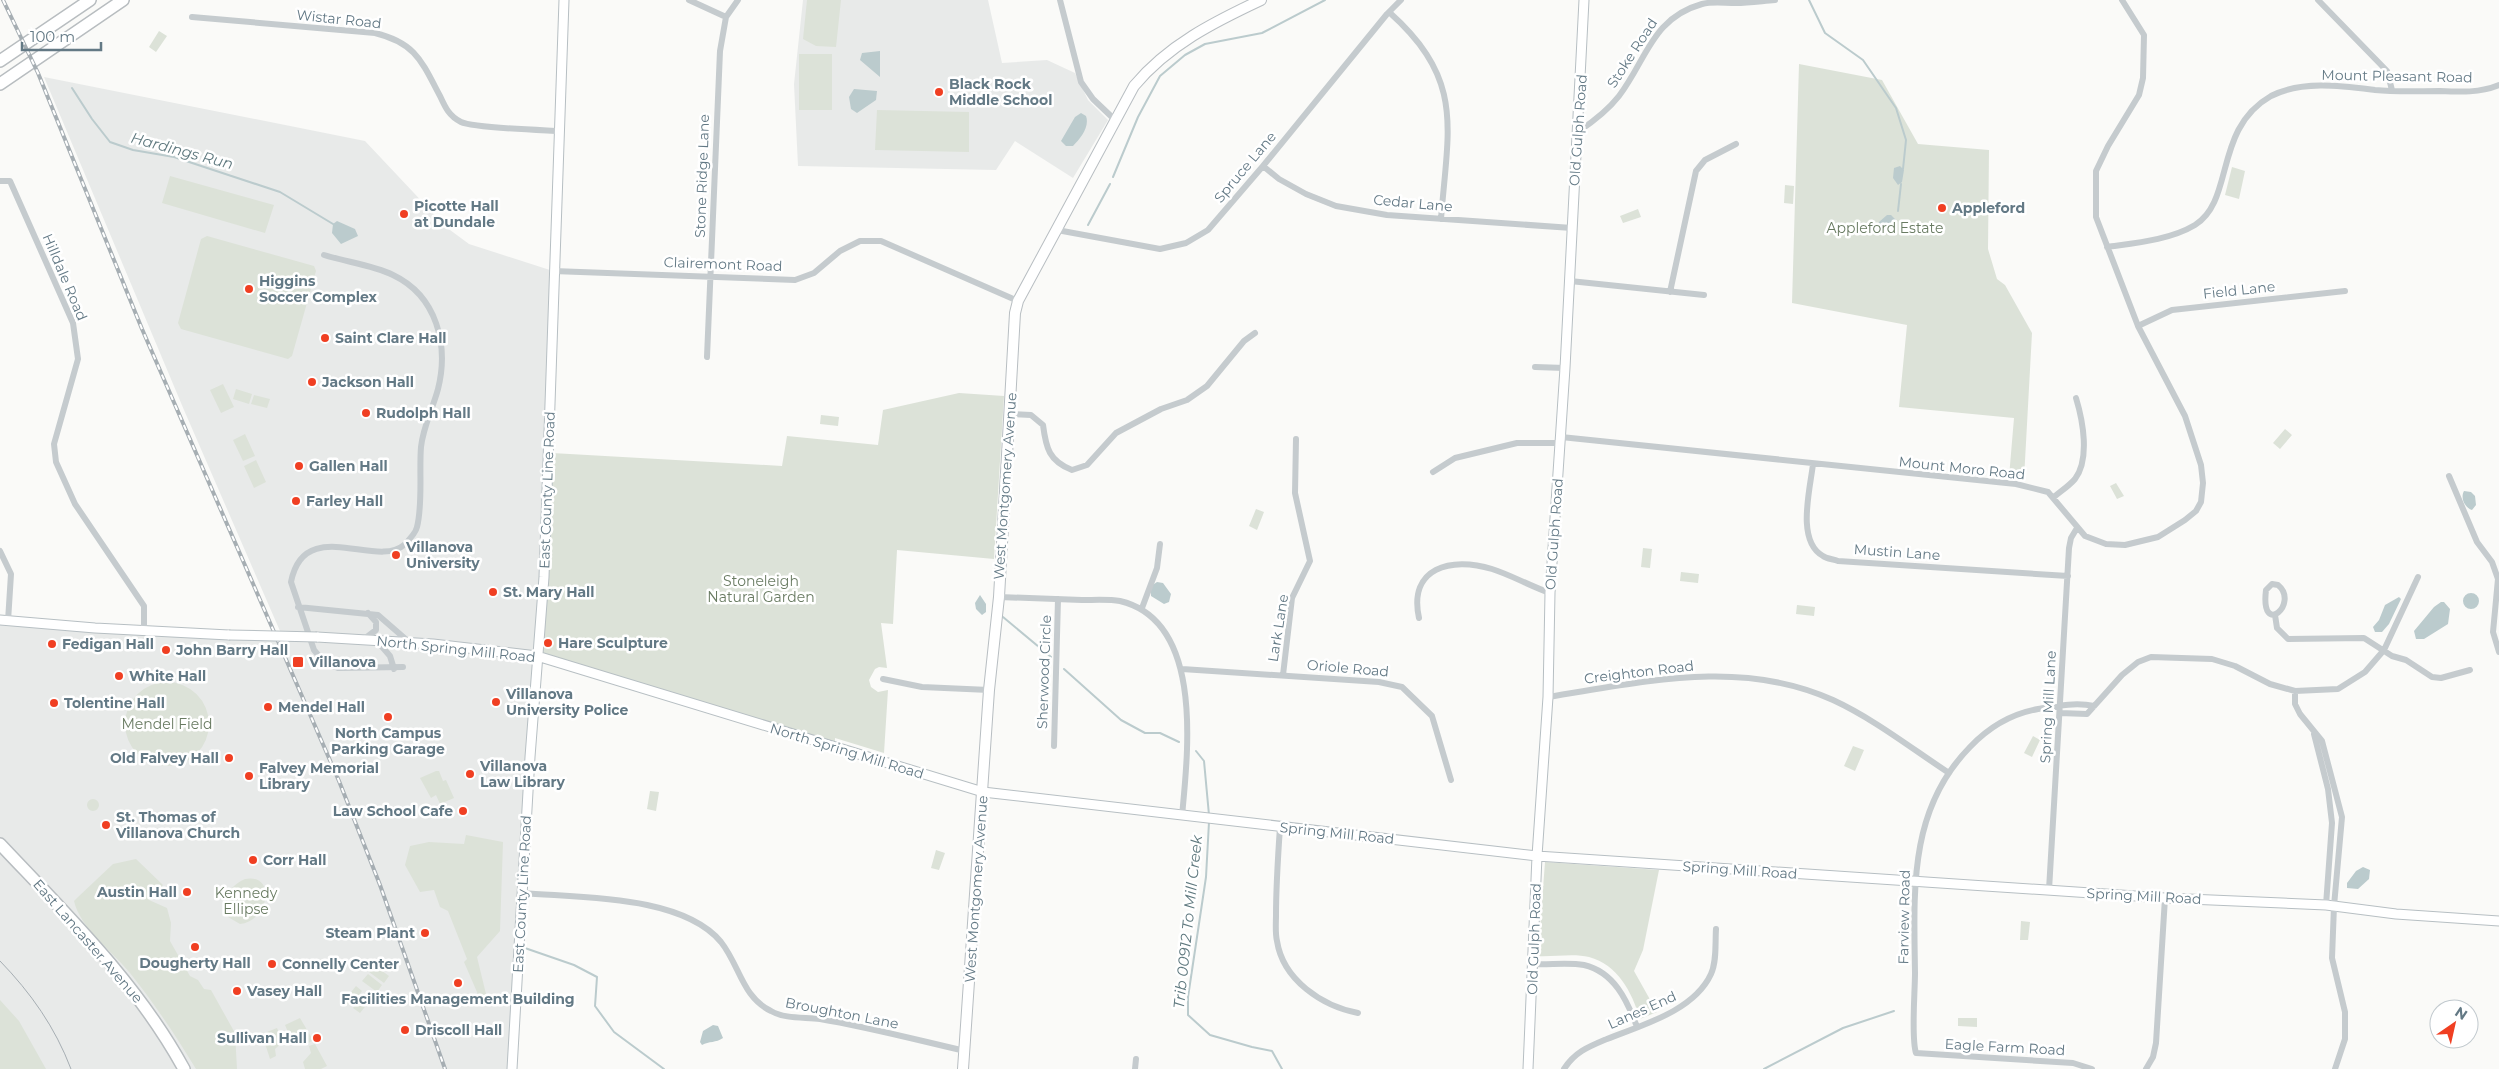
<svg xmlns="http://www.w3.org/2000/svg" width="2499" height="1069" font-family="Montserrat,sans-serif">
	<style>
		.built { fill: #e8eae9 }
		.green { fill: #dce2d8 }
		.water { fill: #bbcbcd }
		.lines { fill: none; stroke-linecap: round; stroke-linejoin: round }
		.stream { stroke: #bbcbcd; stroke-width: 2 }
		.secondary-casing { stroke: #b7bfc3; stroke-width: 11 }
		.primary-casing { stroke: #b8bec2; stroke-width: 12 }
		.highway-casing { stroke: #b8bdc0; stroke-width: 14 }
		.street { stroke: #c5cbce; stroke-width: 6 }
		.secondary { stroke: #fff; stroke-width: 9 }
		.primary { stroke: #fff; stroke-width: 10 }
		.highway { stroke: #fff; stroke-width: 11 }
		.tram { stroke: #a6aeb3; stroke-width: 1 }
		.rail-casing { stroke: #a6aeb3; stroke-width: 4 }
		.rail { stroke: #fff; stroke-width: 2; stroke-dasharray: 5.5; stroke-linecap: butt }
		.secondary-bridge-casing { stroke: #b7bfc3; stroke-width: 11; stroke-linecap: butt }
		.secondary-bridge { stroke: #fff; stroke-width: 9 }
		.poi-dot { fill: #f03f22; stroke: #fff; stroke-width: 2 }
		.labels { text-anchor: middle; stroke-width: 5; stroke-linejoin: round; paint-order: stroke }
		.street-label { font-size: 14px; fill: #637985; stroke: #fff }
		.poi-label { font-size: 14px; font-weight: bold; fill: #637985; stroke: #fff; text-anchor: start }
		.park-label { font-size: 14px; fill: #697b62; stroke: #fff }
		.water-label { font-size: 15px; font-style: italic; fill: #5e787e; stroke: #fff }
	</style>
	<rect width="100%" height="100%" fill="#fafaf8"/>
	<path class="built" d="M803 0H988L1002 63 1047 60 1075 73 1088 100 1108 120 1073 178 1015 141 996 170 798 166 794 84Z
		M44 77 365 141 446 227 469 244 553 271 544 577 512 1069H0V620L202 632 280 631 184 410Z"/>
	<path class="green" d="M807 0H841L836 47 816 46 803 39Z
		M159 31 167 36 156 52 149 47Z
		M799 54H832V110H799Z
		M1799 64 1882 80 1918 144 1989 150 1988 249 1997 279 2005 285 2032 333 2024 479 2009 477 2014 418 1899 407 1907 325 1792 303Z
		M877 110 969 112V152L875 150Z
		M2232 167 2245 171 2239 199 2225 195Z
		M170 176 274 205 265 233 162 203Z
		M1785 185 1794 186 1793 204 1784 203Z
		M1638 209 1641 217 1623 223 1620 216Z
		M207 236 314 266 316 271 292 356 288 359 181 329 178 323 201 239Z
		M223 384 234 407 221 413 210 390Z
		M236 389 252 394 249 404 233 399Z
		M959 393 1004 396 994 559 897 550 893 624 881 623 887 668 879 667 875 669 869 680 871 687 878 692 888 690 884 753 835 738V743L542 653 552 453 782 466 787 436 878 445 883 410Z
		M254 395 270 399 267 408 251 404Z
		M821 415 839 417 838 426 820 424Z
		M2285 429 2292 435 2280 449 2273 443Z
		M245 434 255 456 243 461 233 440Z
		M256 460 266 482 254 488 244 466Z
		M2116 483 2124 496 2117 499 2110 486Z
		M1256 509 1264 512 1257 530 1249 526Z
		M1643 548 1652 549 1650 568 1641 567Z
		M1681 572 1699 574 1698 583 1680 581Z
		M1797 605 1815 607 1814 616 1796 614Z
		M125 724a42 42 0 1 1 84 0a42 42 0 1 1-84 0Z
		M2033 736 2040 740 2032 757 2024 753Z
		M1853 746 1864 750 1855 771 1844 766Z
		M436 771H439L443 781 446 780 454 798 440 804 436 795 431 798 420 778Z
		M650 791 659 792 656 811 647 809Z
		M87 805a6 6 0 1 1 12 0a6 6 0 1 1-12 0Z
		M466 835 503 842 500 931 477 957 486 994 480 999 464 962 467 959 448 911 440 907 434 890 420 892 405 865 410 846 429 842 464 844Z
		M936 850 945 853 939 870 931 868Z
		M136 859 163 885 149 900 167 908 171 923 170 941 190 976 198 980 204 989 211 990 235 1033 237 1069H196C176 1036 154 1003 130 973 113 952 80 928 74 901L78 897 113 864Z
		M1545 862 1659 870 1643 950 1634 971 1657 1012 1640 1019C1632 992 1618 965 1589 957 1574 953 1553 957 1538 956Z
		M245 879C277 873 269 921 240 924L228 917C220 901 230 885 245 879Z
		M2021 921 2030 922 2028 940H2020Z
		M374 965 389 976 384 983 369 972Z
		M368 974 382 985 377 992 362 981Z
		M356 986 362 991 351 1006 344 1001Z
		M365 993 372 998 360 1013 353 1008Z
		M0 1000 19 1021 46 1069H0Z
		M300 1018 313 1040 307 1044 306 1039 303 1037 301 1039H291L285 1025Z
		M1958 1018H1977V1027L1958 1026Z
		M277 1028 283 1042 275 1049 276 1056 270 1059 262 1034Z
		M315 1044 327 1066 321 1069H305L303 1062 311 1053 309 1046Z"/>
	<path class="water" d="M880 51V77L860 60 862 53Z
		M854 89 877 91 876 100 857 113 851 109 849 97Z
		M1081 113 1086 116C1090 127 1080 139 1073 146H1066L1061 141 1075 117Z
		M1900 166 1904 170 1902 182 1898 185 1893 178 1894 168Z
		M1887 215H1891L1896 220 1889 231 1884 233 1877 227 1879 222Z
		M337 221 355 229 358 236 341 244 332 233 333 224Z
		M2464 491 2471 492 2475 496 2476 505 2472 510C2465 508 2460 498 2464 491Z
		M1157 582 1163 583 1171 594 1169 602 1164 604 1151 596V586Z
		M2463 601a8 8 0 1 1 16 0a8 8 0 1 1-16 0Z
		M980 595 986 604V612L982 615 976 609 975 603Z
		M2399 597 2401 599 2389 624 2382 632H2375L2373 627 2379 620 2385 605Z
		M2441 602H2444L2450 609 2448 624 2424 639H2416L2414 631 2434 607Z
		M2363 867 2370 870 2369 879 2358 889 2347 888V883L2356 871Z
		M713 1025 718 1026 723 1038C716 1043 709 1041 702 1045L700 1042 703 1031Z"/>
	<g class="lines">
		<path class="stream" d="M1809 0 1825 33 1863 60 1896 108 1906 140 1903 169
			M72 88 92 119 110 142 133 150 174 157 280 192 333 224
			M1113 177 1138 117 1160 76 1185 55 1205 44 1262 33 1325 0
			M1898 211 1901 184
			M1088 225 1110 184
			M1003 617 1051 657
			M1064 669 1121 720 1145 733H1160L1179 742
			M1196 751 1204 761 1209 815
			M1209 822 1206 877 1188 997V1015L1210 1035 1252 1047 1272 1051 1282 1069
			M522 947 574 965 597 977 595 1006 614 1032 664 1069
			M1764 1069 1843 1028 1894 1011"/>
		<defs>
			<path id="secondary" d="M0 620 95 628 229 635
				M317 637 433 644 537 656 983 792 1537 856 2165 898 2326 905 2396 914 2499 921
				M512 1069 530 757 544 577 564 0
				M1528 1069 1537 856 1548 697 1550 593 1565 368 1584 0"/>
			<path id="primary" d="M963 1069 989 690 999 597 1015 313 1018 301 1134 86C1168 45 1214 22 1261 0"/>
			<path id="highway" d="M0 61 90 0
				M0 84 123 0
				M0 844C67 915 137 983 184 1069"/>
		</defs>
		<use href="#secondary" class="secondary-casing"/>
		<use href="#primary" class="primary-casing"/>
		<use href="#highway" class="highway-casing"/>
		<path class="street" d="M689 0 726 17
			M1060 0 1081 82 1093 99 1114 119
			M2318 0 2387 71 2392 90
			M1389 12C1465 80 1448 127 1441 219
			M192 17 375 33C416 43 422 62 440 96 445 107 449 116 461 122 473 128 541 130 559 131
			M1579 131C1594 121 1608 110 1619 96 1647 59 1652 18 1702 4 1713 1 1724 3 1736 3 1749 3 1762 1 1775 0
			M1263 166 1279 179 1306 194 1336 206 1387 215 1572 228
			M0 181H10L73 323 78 359 54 444 56 462 75 504 144 606V629
			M1057 230 1160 249 1186 243 1208 230 1263 166 1387 14 1401 0
			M2107 247C2135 243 2170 240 2195 225 2235 200 2213 129 2271 96 2302 80 2343 86 2375 90 2396 92 2418 91 2440 91 2460 92 2480 93 2499 85
			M324 255C346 262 373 265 393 275 437 296 449 345 438 389 433 408 423 427 421 447 419 471 423 504 417 527 416 532 408 541 404 545 376 569 304 515 291 582L314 650 324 662 338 668 403 667
			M553 271 795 280 814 273 840 251 860 241H881L1018 301
			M1570 281 1704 295
			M1670 292 1696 171 1705 160 1736 144
			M2138 326 2172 310 2345 291
			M707 357 720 51 726 17 738 0
			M1535 367 1565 368
			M1010 414 1031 415 1043 425C1046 448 1049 461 1072 470L1087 465 1116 433 1161 409 1187 400 1207 386 1244 341 1255 333
			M1561 437 2016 484 2048 492 2085 536 2106 544 2125 545 2158 537 2185 520 2196 511 2201 502 2203 483 2201 465 2185 416 2138 326 2096 217V171L2108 146 2139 95 2143 78 2144 35 2122 0
			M1813 464C1810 490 1796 541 1823 556 1827 559 1833 559 1838 561L2068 576
			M1433 472 1455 458 1517 443H1560
			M2449 476 2477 542 2492 562 2498 579 2493 632 2499 652
			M2054 497C2061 491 2069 486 2075 479 2090 459 2083 421 2076 398
			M0 551 11 574 8 621
			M2272 584 2278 585C2300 603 2260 639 2266 590Z
			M999 597C1026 598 1054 599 1082 600 1094 600 1109 599 1120 601 1204 621 1188 751 1182 816
			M298 607 378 615 409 642
			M1142 608 1157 568 1160 544
			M2275 615 2277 628 2288 639 2364 638 2392 656 2406 660 2432 677 2441 678 2470 670
			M1419 618C1408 568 1451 556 1492 569 1511 575 1530 586 1550 593
			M363 640 376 630V622L368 613
			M377 641 390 656 394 669
			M1182 669 1379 682 1402 687 1432 716 1451 780
			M1283 675 1292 598 1310 561 1295 493 1296 439
			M883 679 922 687 989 690
			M2295 691V704L2300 714 2322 741 2342 817 2334 906 2332 958 2345 1012V1039L2335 1069
			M1548 697C1644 682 1740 658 1833 700 1874 719 1911 748 1949 773
			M2060 713 2087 714 2122 675 2138 662 2151 657 2212 659 2235 666 2270 684 2295 691 2338 689 2365 672 2384 650 2418 577
			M2314 734 2328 789 2332 823 2326 905
			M1054 746 1058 599
			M1280 827C1278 856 1276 885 1276 915 1276 923 1275 933 1277 941 1283 980 1322 1006 1358 1013
			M2049 890 2069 548 2071 538 2077 528
			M523 893C580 898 682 895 721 942 740 966 742 997 771 1011 785 1019 804 1017 820 1019 868 1027 917 1040 965 1051
			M1533 964C1549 965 1568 962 1584 965 1614 972 1627 1000 1637 1027
			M1135 1069 1136 1059
			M1564 1069C1575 1052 1588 1047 1607 1039 1642 1025 1694 1011 1711 974 1717 961 1715 943 1716 929
			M2092 1069 2073 1063 1916 1053C1911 1038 1915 992 1915 973 1914 892 1908 810 1970 747 1989 727 2010 714 2038 709 2056 706 2076 702 2094 706
			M2146 1069 2153 1057 2156 1043 2165 898"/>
		<use href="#secondary" class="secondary"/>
		<use href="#primary" class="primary"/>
		<use href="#highway" class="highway"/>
		<path class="tram" d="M0 961C31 993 55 1027 71 1069"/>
		<defs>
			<path id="rail" d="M3 0 38 73 142 329 339 781 380 885 445 1069"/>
		</defs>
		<use href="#rail" class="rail-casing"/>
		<use href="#rail" class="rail"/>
		<defs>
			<path id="secondary-bridge" d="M229 635 317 637"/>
		</defs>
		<use href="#secondary-bridge" class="secondary-bridge-casing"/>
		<use href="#secondary-bridge" class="secondary-bridge"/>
	</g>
	<g class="poi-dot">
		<circle cx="939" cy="92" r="5"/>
		<circle cx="1942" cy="208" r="5"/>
		<circle cx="404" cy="214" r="5"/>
		<circle cx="249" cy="289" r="5"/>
		<circle cx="325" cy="338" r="5"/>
		<circle cx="312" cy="382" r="5"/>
		<circle cx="366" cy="413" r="5"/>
		<circle cx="299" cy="466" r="5"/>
		<circle cx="296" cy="501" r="5"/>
		<circle cx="396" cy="555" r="5"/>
		<circle cx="493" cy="592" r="5"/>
		<circle cx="548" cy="643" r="5"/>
		<circle cx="52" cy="644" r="5"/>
		<circle cx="166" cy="650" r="5"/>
		<rect x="292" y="656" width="12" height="12" rx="2.5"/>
		<circle cx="119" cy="676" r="5"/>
		<circle cx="496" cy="702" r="5"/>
		<circle cx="54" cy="703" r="5"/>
		<circle cx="268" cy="707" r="5"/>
		<circle cx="388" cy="717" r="5"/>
		<circle cx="229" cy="758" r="5"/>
		<circle cx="470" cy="774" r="5"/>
		<circle cx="249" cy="776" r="5"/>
		<circle cx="463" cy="811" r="5"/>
		<circle cx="106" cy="825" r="5"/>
		<circle cx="253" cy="860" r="5"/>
		<circle cx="187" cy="892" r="5"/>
		<circle cx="425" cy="933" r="5"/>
		<circle cx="195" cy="947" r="5"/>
		<circle cx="272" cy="964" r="5"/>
		<circle cx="458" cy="983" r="5"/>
		<circle cx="237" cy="991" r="5"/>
		<circle cx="405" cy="1030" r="5"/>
		<circle cx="317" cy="1038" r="5"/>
	</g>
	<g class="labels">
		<g class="street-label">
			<text transform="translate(339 19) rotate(6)" y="5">Wistar Road</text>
			<text transform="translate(1632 53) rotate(-57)" y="5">Stoke Road</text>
			<text transform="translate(2397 76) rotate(1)" y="5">Mount Pleasant Road</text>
			<text transform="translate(1578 130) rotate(-86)" y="5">Old Gulph Road</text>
			<text transform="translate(1245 167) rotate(-50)" y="5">Spruce Lane</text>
			<text transform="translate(702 176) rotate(-88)" y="5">Stone Ridge Lane</text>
			<text transform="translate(1413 203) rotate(5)" y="5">Cedar Lane</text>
			<text transform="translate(723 264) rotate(2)" y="5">Clairemont Road</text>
			<text transform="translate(65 277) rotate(67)" y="5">Hilldale Road</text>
			<text transform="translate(2239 290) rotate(-6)" y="5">Field Lane</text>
			<text transform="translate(1962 468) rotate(6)" y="5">Mount Moro Road</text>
			<text transform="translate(1005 486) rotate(-86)" y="5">West Montgomery Avenue</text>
			<text transform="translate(547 490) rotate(-88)" y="5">East County Line Road</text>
			<text transform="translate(1554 534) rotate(-86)" y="5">Old Gulph Road</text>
			<text transform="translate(1897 552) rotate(4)" y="5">Mustin Lane</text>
			<text transform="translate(1278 628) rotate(-81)" y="5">Lark Lane</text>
			<text transform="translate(456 649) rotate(6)" y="5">North Spring Mill Road</text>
			<text transform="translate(1348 668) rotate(5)" y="5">Oriole Road</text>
			<text transform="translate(1044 672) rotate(-88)" y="5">Sherwood Circle</text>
			<text transform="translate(1639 672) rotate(-7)" y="5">Creighton Road</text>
			<text transform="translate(2048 707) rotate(-87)" y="5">Spring Mill Lane</text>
			<text transform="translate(847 751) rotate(17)" y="5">North Spring Mill Road</text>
			<text transform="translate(1337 833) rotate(6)" y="5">Spring Mill Road</text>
			<text transform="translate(1740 870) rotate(4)" y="5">Spring Mill Road</text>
			<text transform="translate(976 889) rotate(-86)" y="5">West Montgomery Avenue</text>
			<text transform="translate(522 894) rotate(-87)" y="5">East County Line Road</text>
			<text transform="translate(2144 896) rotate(3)" y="5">Spring Mill Road</text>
			<text transform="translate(1904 917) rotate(-89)" y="5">Farview Road</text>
			<text transform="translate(1534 939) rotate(-88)" y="5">Old Gulph Road</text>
			<text transform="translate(88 941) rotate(49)" y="5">East Lancaster Avenue</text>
			<text transform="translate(1642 1010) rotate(-24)" y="5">Lanes End</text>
			<text transform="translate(842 1013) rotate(11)" y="5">Broughton Lane</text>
			<text transform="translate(2005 1047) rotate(3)" y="5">Eagle Farm Road</text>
		</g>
		<g class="poi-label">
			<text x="949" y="89">Black Rock<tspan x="949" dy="16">Middle School</tspan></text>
			<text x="414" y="211">Picotte Hall<tspan x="414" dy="16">at Dundale</tspan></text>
			<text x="1952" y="213">Appleford</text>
			<text x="259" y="286">Higgins<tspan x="259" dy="16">Soccer Complex</tspan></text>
			<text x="335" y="343">Saint Clare Hall</text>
			<text x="322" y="387">Jackson Hall</text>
			<text x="376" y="418">Rudolph Hall</text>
			<text x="309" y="471">Gallen Hall</text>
			<text x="306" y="506">Farley Hall</text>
			<text x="406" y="552">Villanova<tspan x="406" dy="16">University</tspan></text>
			<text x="503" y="597">St. Mary Hall</text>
			<text x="558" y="648">Hare Sculpture</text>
			<text x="62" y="649">Fedigan Hall</text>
			<text x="176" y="655">John Barry Hall</text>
			<text x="309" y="667">Villanova</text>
			<text x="129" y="681">White Hall</text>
			<text x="506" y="699">Villanova<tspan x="506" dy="16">University Police</tspan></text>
			<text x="64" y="708">Tolentine Hall</text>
			<text x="278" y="712">Mendel Hall</text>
			<text x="388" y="738" text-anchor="middle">North Campus<tspan x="388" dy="16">Parking Garage</tspan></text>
			<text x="219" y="763" text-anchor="end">Old Falvey Hall</text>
			<text x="480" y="771">Villanova<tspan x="480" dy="16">Law Library</tspan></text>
			<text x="259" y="773">Falvey Memorial<tspan x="259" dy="16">Library</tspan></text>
			<text x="453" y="816" text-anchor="end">Law School Cafe</text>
			<text x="116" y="822">St. Thomas of<tspan x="116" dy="16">Villanova Church</tspan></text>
			<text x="263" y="865">Corr Hall</text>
			<text x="177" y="897" text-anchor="end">Austin Hall</text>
			<text x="415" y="938" text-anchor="end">Steam Plant</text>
			<text x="195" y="968" text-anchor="middle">Dougherty Hall</text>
			<text x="282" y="969">Connelly Center</text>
			<text x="247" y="996">Vasey Hall</text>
			<text x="458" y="1004" text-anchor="middle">Facilities Management Building</text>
			<text x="415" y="1035">Driscoll Hall</text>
			<text x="307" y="1043" text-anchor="end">Sullivan Hall</text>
		</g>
		<g class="park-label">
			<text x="1885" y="233">Appleford Estate</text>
			<text x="761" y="586">Stoneleigh<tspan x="761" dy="16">Natural Garden</tspan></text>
			<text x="167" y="729">Mendel Field</text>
			<text x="246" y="898">Kennedy<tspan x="246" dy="16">Ellipse</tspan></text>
		</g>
		<g class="water-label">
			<text transform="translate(182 151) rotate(15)" y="5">Hardings Run</text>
			<text transform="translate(1188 922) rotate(-84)" y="5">Trib 00912 To Mill Creek</text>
		</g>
	</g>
	<g transform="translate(2454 1024) rotate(34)"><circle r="24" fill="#ffffff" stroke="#c1c9ce"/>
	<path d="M0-4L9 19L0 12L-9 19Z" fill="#f03f22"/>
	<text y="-8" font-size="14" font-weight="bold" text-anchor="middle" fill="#637985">N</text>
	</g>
	<path d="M22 42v8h79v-8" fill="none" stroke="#637985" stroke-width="2.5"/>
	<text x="30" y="42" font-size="15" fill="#637985" stroke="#ffffff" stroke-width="4" paint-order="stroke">100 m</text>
</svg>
